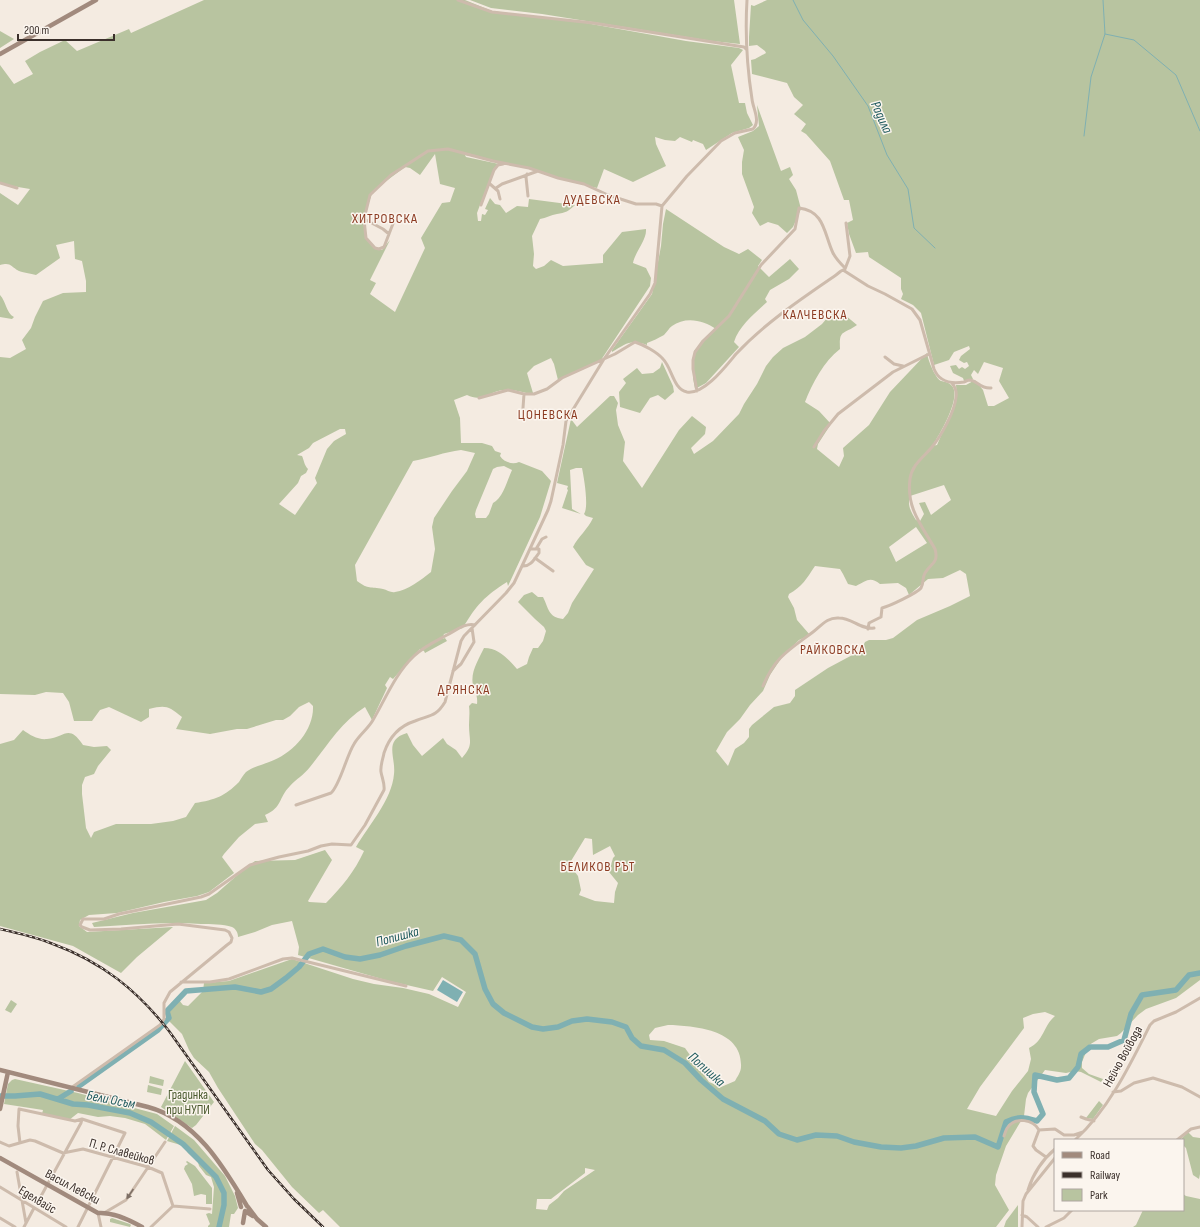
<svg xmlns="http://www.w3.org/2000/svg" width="1200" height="1227" font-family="'Sofia Sans Condensed',sans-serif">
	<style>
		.green { fill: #b8c4a0; fill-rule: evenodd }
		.water { fill: #7fb0b2 }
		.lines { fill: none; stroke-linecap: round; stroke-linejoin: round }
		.stream { stroke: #7fb0b2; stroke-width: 1 }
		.river { stroke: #7fb0b2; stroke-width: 5.5 }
		.street { stroke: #cdbbac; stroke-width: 3 }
		.secondary { stroke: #a18a7d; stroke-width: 4.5 }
		.rail-casing { stroke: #3b302b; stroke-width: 2.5 }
		.rail { stroke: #fbf5ee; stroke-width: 1; stroke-dasharray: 3; stroke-linecap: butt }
		.oneway { fill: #7d6f65 }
		.labels { text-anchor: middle; stroke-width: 3; stroke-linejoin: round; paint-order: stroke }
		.street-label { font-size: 13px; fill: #3b302b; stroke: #fbf5ee }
		.park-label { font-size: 13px; fill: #4a5a2e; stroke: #fbf5ee }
		.water-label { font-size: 14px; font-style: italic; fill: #1f5a5e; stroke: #fbf5ee }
		.neighbourhood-label { font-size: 14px; letter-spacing: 1px; fill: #8c3b22; stroke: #fbf5ee }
	</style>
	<rect width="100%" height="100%" fill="#f4ebe1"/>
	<path class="green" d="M204 0H465L492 11 580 22 686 41 739 48 743 50 731 65 739 103H745L747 113 753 125 749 128 732 133 706 150 703 144 693 140 692 142 680 137 675 141 665 140 655 137 656 144 666 166 633 182 604 169 597 188 564 180 534 169 465 155 466 157 499 164 494 169 480 205 477 213 478 221H481L482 214 485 215 488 210 485 209 490 198 495 204 500 205 506 213 517 206 528 207 529 199 575 205C569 211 565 213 557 214 551 215 546 218 540 219L532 236 534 254 533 266 536 269 544 266 551 260 563 266 603 263V255L622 232 646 229C647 240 635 252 633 263L646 268 651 278 650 286 601 360 558 380 554 364 551 358 534 366 527 373 533 393 530 394C521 392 513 389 504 390 489 391 483 403 467 395L454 400 460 418 461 443H482L492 446 495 451 501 453 500 456C504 462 512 465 519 462L542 471 551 481 540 517 508 586 507 582C485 596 476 605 463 628L444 634 442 639 445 638 447 641 425 653 424 651 420 649 393 679 390 677 385 685 387 688 372 720 365 707C342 721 327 746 310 767 304 775 296 779 290 786 278 798 283 807 265 815L268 822 255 824 239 837 224 854 222 857 234 873 209 892 197 896 164 902 117 913 89 915 80 920 79 926 87 932 173 927 137 957 121 973 73 946 0 926V744L14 740 23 730C30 735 38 740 47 739 65 738 68 723 83 745L94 747 107 746 111 750 98 766 94 774 85 777 82 785V794L86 828 91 838 94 832 116 824H151L173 821 186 817 195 803C215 800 225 796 239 782 241 779 243 775 246 772 254 766 266 764 274 760 295 751 314 729 313 706L309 702 299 707 290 716 283 720H276L247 729H237L210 734 176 729 182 717C168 706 166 705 149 709V717L141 722 109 707 100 710 92 721H74L69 702 63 693 46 692 35 695 0 694V357L10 358 26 349 22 340 31 328 35 317 43 301 63 293 86 292V281L82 261 75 259 74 241 56 245 60 258 36 275C31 274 22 272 19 271 10 266 11 262 0 265V193L18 205 30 189 6 185 0 182V65L14 84 33 74 25 61 40 52 65 40 77 51 129 29 131 33ZM435 154 440 184 455 188 450 202 442 203 421 238 425 248 395 312 370 294 376 283 370 280 390 240 382 250H378L367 239 364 225 365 213 373 191 405 167 410 168 420 175ZM340 429H345L346 434 334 441 327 449 315 478 317 483 295 515 279 504 298 483 301 476 306 473 308 469C304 465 304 460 302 456L297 455 309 448 313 443ZM461 450 475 453 467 471 452 491 434 518 432 527 435 549 431 572C421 580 408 590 395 592 391 593 387 590 383 589 370 586 369 590 357 581L355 565 413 461C430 458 444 452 461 450ZM504 466 512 470C507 481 503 498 493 503L489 514 486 518H476L475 514 476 510 493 469 497 467Z
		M470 0H734L740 44 712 41 542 14 491 8Z
		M767 0H1200V980L1176 998 1146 1009 1138 1015 1121 1033 1117 1036 1099 1039 1089 1045 1082 1062V1068L1089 1074 1103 1079 1101 1082 1081 1072 1075 1071 1066 1073 1045 1070 1028 1093 1026 1099 1024 1116 1006 1146 996 1175 995 1185 1009 1210 996 1227H340L323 1210 319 1213 292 1187 262 1150 255 1144 218 1088 209 1072 194 1058 189 1050 182 1034 166 1018 170 1009 179 1000 183 1005 188 1006 203 991 204 983 229 981 292 959 353 979 374 984 403 988 429 994 458 1007 466 992 442 977 433 991 389 981 298 955 299 947 292 921 272 925 255 932 238 937C238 933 236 929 232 927 223 924 211 924 201 924 166 921 130 925 94 927L92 923 133 913 206 900 217 893 242 871 255 861 295 860 325 850 332 860 308 901 309 902 326 903C341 888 355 871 364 851L356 847C368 826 392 800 394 774 396 757 383 740 407 733L413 745 422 756 443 738 447 744 456 750 462 758C474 745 469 741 469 725 469 719 470 713 469 706L472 703 477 704C478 696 475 692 473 685 470 672 479 659 484 648 499 648 508 659 517 669L527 664 529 657 533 648H538L543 641 546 631 544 627 535 619 518 602 524 595 532 592 538 597H543C549 609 548 617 563 619L568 613 572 603 594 569 586 565 573 547C578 537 588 529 593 518L586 516 584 514C589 507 584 478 582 468H576L570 470 572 509 581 514 562 508 568 490 567 489 568 486 557 483 571 419 577 427 610 396H614L618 403 616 410 618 425 625 442 623 461 642 488 679 430 692 416 706 427 705 434 691 448 694 454 713 441 739 414 744 404 757 384 766 366 773 357 783 348 805 337 822 324 833 311 838 320 845 315 857 325C843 335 839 329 840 349 824 361 812 384 805 402L819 411 831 424 818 444 817 449 839 467 844 456 843 448 869 425 890 392 927 353C928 360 935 378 941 381 945 382 949 382 952 386 962 397 939 436 932 446L937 445 957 399 956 385H966L975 380 983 390 988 406H994L1009 398 999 381 1003 368 984 362 978 374 974 370 971 375 973 379 964 381 963 378 953 373 950 366 956 365 959 369 962 367 965 369 969 366 967 362 964 363 959 360 961 356 970 349 969 346 954 352 949 360 934 365 921 313 913 305 901 299 903 294 901 289V278L869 257 868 252 856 253 849 234 847 223 853 220 849 200H844L830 161 806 134 801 131 806 124 794 114 803 105 794 97 787 83 752 74 751 60 755 59 766 53 765 51 757 45 749 46V37L751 5 754 6ZM944 485 951 500 931 515 925 502 919 503 924 514 920 521 916 520C911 512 907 505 910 496ZM916 527 927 543 896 562 889 547ZM815 566 840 569 843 574 848 584 856 586C866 581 870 576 880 584L898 583 906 588 909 595 928 579 943 578 960 570 966 574 970 596 950 606 917 620 893 638 886 640H869L865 642 862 648 858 652 828 668 795 690V696L790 703 774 707 752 725 749 729V737L744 743 735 749 728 766 716 751 727 732 740 719 750 705 763 691 770 675 782 657 799 640 810 635 797 620 794 608 788 597 789 594C802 587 807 578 815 566ZM585 838 592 839 593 855 610 846 615 856 613 858 609 872 618 883 615 892 614 903 595 901 579 895 581 890 578 876 572 868 571 861ZM1045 1012 1055 1016C1043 1026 1044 1041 1029 1048L1031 1059 1028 1071 1012 1091 996 1116 967 1109 980 1087 1024 1028 1023 1018 1033 1014ZM668 1025C694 1026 743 1029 741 1067 741 1072 737 1077 735 1081L721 1087 709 1082 685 1048 664 1041 650 1040 649 1035 655 1028ZM585 1168 595 1170 564 1191 558 1198 549 1205 547 1210 536 1209 537 1199H551L585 1173Z
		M0 31 14 39 0 48Z
		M757 105 781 171 790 167 793 175 789 179 796 190 801 209 793 227 787 233 778 225 768 222 760 226 752 213 754 207 742 174V162L744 150 738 137 753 131 759 126Z
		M666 209 724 247 739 254 748 249 762 260 758 266 769 277 790 259 799 269 789 279 770 290 765 299 767 302C754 314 739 326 734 342L739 347 706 383 695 389 693 378 694 351 716 329C704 320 685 316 672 326 669 328 667 332 664 335 658 338 653 341 647 343V345C630 339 626 344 612 352V350L652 294 661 246 663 224Z
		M0 295C6 301 6 313 14 317L12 319 0 317Z
		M662 362 673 386 674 392 665 400 658 395 650 398 640 413 620 407 619 392 626 383 623 379 637 368 642 374 653 373 660 368Z
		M11 1000 17 1004 11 1013 5 1010Z
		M158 1026 160 1029 91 1080 78 1086V1084Z
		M185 1061 214 1102 196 1125 192 1128 161 1107Z
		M150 1076 164 1080 163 1086 149 1083Z
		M15 1079 78 1093 157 1114 174 1126 166 1140 145 1124 125 1118 110 1116 98 1117 78 1113 69 1120 42 1114 43 1110 4 1104 8 1084 12 1080Z
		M148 1085 162 1089 161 1095 147 1092Z
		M1099 1101 1103 1105 1093 1119 1086 1118Z
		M175 1126 194 1140 225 1176 235 1196 238 1208 234 1214H231L229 1227H208V1226L210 1224 206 1214 209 1213 212 1214 214 1187 211 1177 206 1175 199 1166 198 1162 188 1153 184 1146 167 1141Z
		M1188 1132 1193 1137 1200 1138V1174L1199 1179 1193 1175 1186 1148 1183 1145V1140H1181L1182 1138Z
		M187 1161 195 1166 212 1188V1204H206V1195L201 1194 194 1196 192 1184 184 1169 185 1166 188 1164 186 1162Z
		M1183 1194 1186 1196 1200 1199V1227H1133L1136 1225 1143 1210H1183Z
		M1018 1205V1227H1004L1006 1221Z
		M112 1218 130 1224 131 1225 130 1227 110 1222V1219Z"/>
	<path class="water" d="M443 980 463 992 457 1002 437 990Z"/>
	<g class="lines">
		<path class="stream" d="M793 0 803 20 833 56 868 106 887 155 908 189 914 228 935 248
			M1105 34 1134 40 1176 75 1200 131
			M1084 136 1091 77 1105 34 1103 0"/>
		<path class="river" d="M79 1086 158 1030 169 1018 167 1011 186 991 235 987 261 992 271 989 286 978 299 967 309 954 323 949 345 957 360 959 380 955 406 946 444 936 461 940 475 954 485 989 493 1004 504 1013 532 1027 543 1029 558 1027 572 1021 587 1019 612 1022 626 1027 632 1038 641 1046 664 1050 685 1063 701 1080 723 1099 765 1121 779 1134 797 1140 816 1135 837 1136 854 1142 881 1147 901 1148 916 1146 944 1138 975 1137 998 1147 1006 1122C1017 1116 1024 1117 1037 1121L1043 1114 1034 1092 1035 1075 1057 1080 1069 1078 1078 1067 1081 1054 1090 1047H1108L1124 1040 1131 1014 1142 995 1176 990 1189 975 1200 973
			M0 1096H15L40 1094 73 1104 88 1105 130 1113 151 1122 183 1144 216 1177 224 1193V1205L219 1227
			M58 1099 71 1091"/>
		<path class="street" d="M458 0 492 12 593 23 744 47 746 49
			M527 174 526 177 528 196
			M0 183 17 188
			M490 184 498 191 500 199
			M496 188 502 184 538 171
			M481 205 494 170 498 165 503 164
			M364 219 383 229 389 234
			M394 221 384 247 379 249 375 248 366 238 365 229 364 219 370 195 391 175 428 151 448 149 493 161 529 168 558 178 584 184 608 195 636 204H656L662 206
			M845 269 850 256 846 223
			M885 357 894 364 903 366
			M697 391 693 369V360L695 352 703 341 729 316 761 265 795 229 799 208C825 211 824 234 833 253 836 259 841 264 845 268
			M479 398 508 390 524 394H534L547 389 562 378 615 354 635 342C644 345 657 352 663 359 672 368 673 389 687 392 704 395 726 366 736 354 765 323 801 299 836 275L841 271 843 270 868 286 885 294 912 309 920 320 934 369C939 382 952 384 964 382 967 381 967 380 970 380 978 381 980 389 991 388
			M523 408 524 394
			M814 447 824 431 838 414 893 372 929 354
			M536 549 542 539 546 537
			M535 558 553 571
			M522 566C530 567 534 560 539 553V549H530
			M868 629 869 623 881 617 882 608C890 606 917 593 921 588 924 583 922 578 925 573 931 563 939 563 935 549 922 526 906 508 910 479 912 464 924 457 932 447 941 436 955 411 956 397 957 392 955 387 952 383
			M453 671 461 664 474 642 472 628
			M763 686C775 657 789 650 813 632 821 626 827 617 839 618 852 618 861 630 874 628
			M296 805 331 793C340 785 346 757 354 744 359 735 368 729 373 720 386 698 395 674 414 656 423 647 436 641 447 635 455 631 466 622 475 625
			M181 982H210L229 979 283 959 292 958 406 986
			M71 1088 160 1025 164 1019V1003L170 992 227 945 231 942 232 938 229 932 225 930 178 924 121 929 90 930 82 927 80 925 83 919H104L119 914 201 897 209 894 250 865 279 857 308 851 321 846 332 844 351 845 365 825 384 790C385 784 382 778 381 772 380 766 383 759 384 753 389 738 399 726 415 721 430 715 436 717 445 702L461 641 464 636 506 593 514 583 522 566 548 510 551 501 563 445 566 421 569 416 604 359 650 294 655 283 662 206 687 176 721 141 735 133 753 129C761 121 753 109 752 99 747 67 745 33 747 0
			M1113 1092 1121 1091 1134 1083 1153 1078 1182 1087 1200 1097
			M1081 1117 1086 1119 1094 1121
			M1039 1130 1055 1129 1064 1135H1074L1083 1132
			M1004 1136C1005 1133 1006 1129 1008 1127 1016 1117 1033 1119 1039 1130L1033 1146 1036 1150 1046 1157
			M1075 1140C1109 1109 1130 1065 1150 1025L1154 1021 1176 1012 1200 998
			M1177 1140 1191 1129 1200 1127
			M0 1142 9 1146 30 1140 35 1141 63 1153 83 1149 148 1167 162 1173 173 1206
			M20 1143 18 1126 19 1109 75 1121 82 1119 125 1133 78 1227
			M17 1172 26 1223
			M0 1187 66 1227
			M1028 1190C1033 1174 1042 1160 1055 1149
			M40 1198 81 1123 82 1119
			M98 1213 101 1227
			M104 1213 126 1200 165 1142
			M1022 1215 1027 1217 1038 1227
			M0 1218 15 1227
			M24 1227 34 1208
			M151 1227 173 1206 210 1209
			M1022 1227 1023 1201 1026 1194 1055 1158
			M1046 1227 1064 1218 1072 1210"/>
		<path class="secondary" d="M0 54 96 0
			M0 1070 148 1107C196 1120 223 1166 247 1206
			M0 1109 8 1072
			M0 1158 98 1213C112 1212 130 1220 142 1227
			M237 1193 241 1207
			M248 1207 257 1219 266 1227
			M243 1223 245 1211 253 1216"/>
		<defs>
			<path id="rail" d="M0 929C18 933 36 937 53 944 102 962 137 990 169 1031L268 1170 294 1199 323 1227"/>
		</defs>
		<use href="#rail" class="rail-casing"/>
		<use href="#rail" class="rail"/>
	</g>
	<defs><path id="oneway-solid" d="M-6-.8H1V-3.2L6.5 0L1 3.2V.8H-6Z"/></defs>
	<use class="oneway" href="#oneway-solid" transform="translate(130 1194) rotate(124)"/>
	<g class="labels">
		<g class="street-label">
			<text transform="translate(1122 1056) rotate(-61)" y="5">Нейчо Войвода</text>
			<text transform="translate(122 1151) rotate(16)" y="5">П. Р. Славейков</text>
			<text transform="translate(73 1186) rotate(28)" y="5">Васил Левски</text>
			<text transform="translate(38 1199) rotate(31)" y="5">Еделвайс</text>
		</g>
		<g class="park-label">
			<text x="188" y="1099">Градинка<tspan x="188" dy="15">при НУПИ</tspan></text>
		</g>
		<g class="water-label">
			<text transform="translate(882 117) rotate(66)" y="5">Радила</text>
			<text transform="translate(397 936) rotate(-15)" y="5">Попишка</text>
			<text transform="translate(707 1069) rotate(42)" y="5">Попишка</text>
			<text transform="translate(111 1099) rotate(11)" y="5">Бели Осъм</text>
		</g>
		<g class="neighbourhood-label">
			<text x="592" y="204">ДУДЕВСКА</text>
			<text x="385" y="223">ХИТРОВСКА</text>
			<text x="815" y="319">КАЛЧЕВСКА</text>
			<text x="548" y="419">ЦОНЕВСКА</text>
			<text x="833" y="654">РАЙКОВСКА</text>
			<text x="464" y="694">ДРЯНСКА</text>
			<text x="598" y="871">БЕЛИКОВ РЪТ</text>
		</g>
	</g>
	<rect x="1054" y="1139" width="130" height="72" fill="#fbf5ee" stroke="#aea6a0"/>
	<rect x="1062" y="1152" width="20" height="6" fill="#a18a7d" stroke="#aea6a0"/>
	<text x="1090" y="1159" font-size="12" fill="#3b302b">Road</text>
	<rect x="1062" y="1172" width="20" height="6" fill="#3b302b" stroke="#aea6a0"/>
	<text x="1090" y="1179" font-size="12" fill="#3b302b">Railway</text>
	<rect x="1062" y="1189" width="20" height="12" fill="#b8c4a0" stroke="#aea6a0"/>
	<text x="1090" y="1199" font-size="12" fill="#3b302b">Park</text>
	<path d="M18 34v6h96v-6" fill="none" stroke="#3b302b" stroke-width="2"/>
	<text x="24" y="34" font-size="12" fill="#3b302b" stroke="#fbf5ee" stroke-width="3" paint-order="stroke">200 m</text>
</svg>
